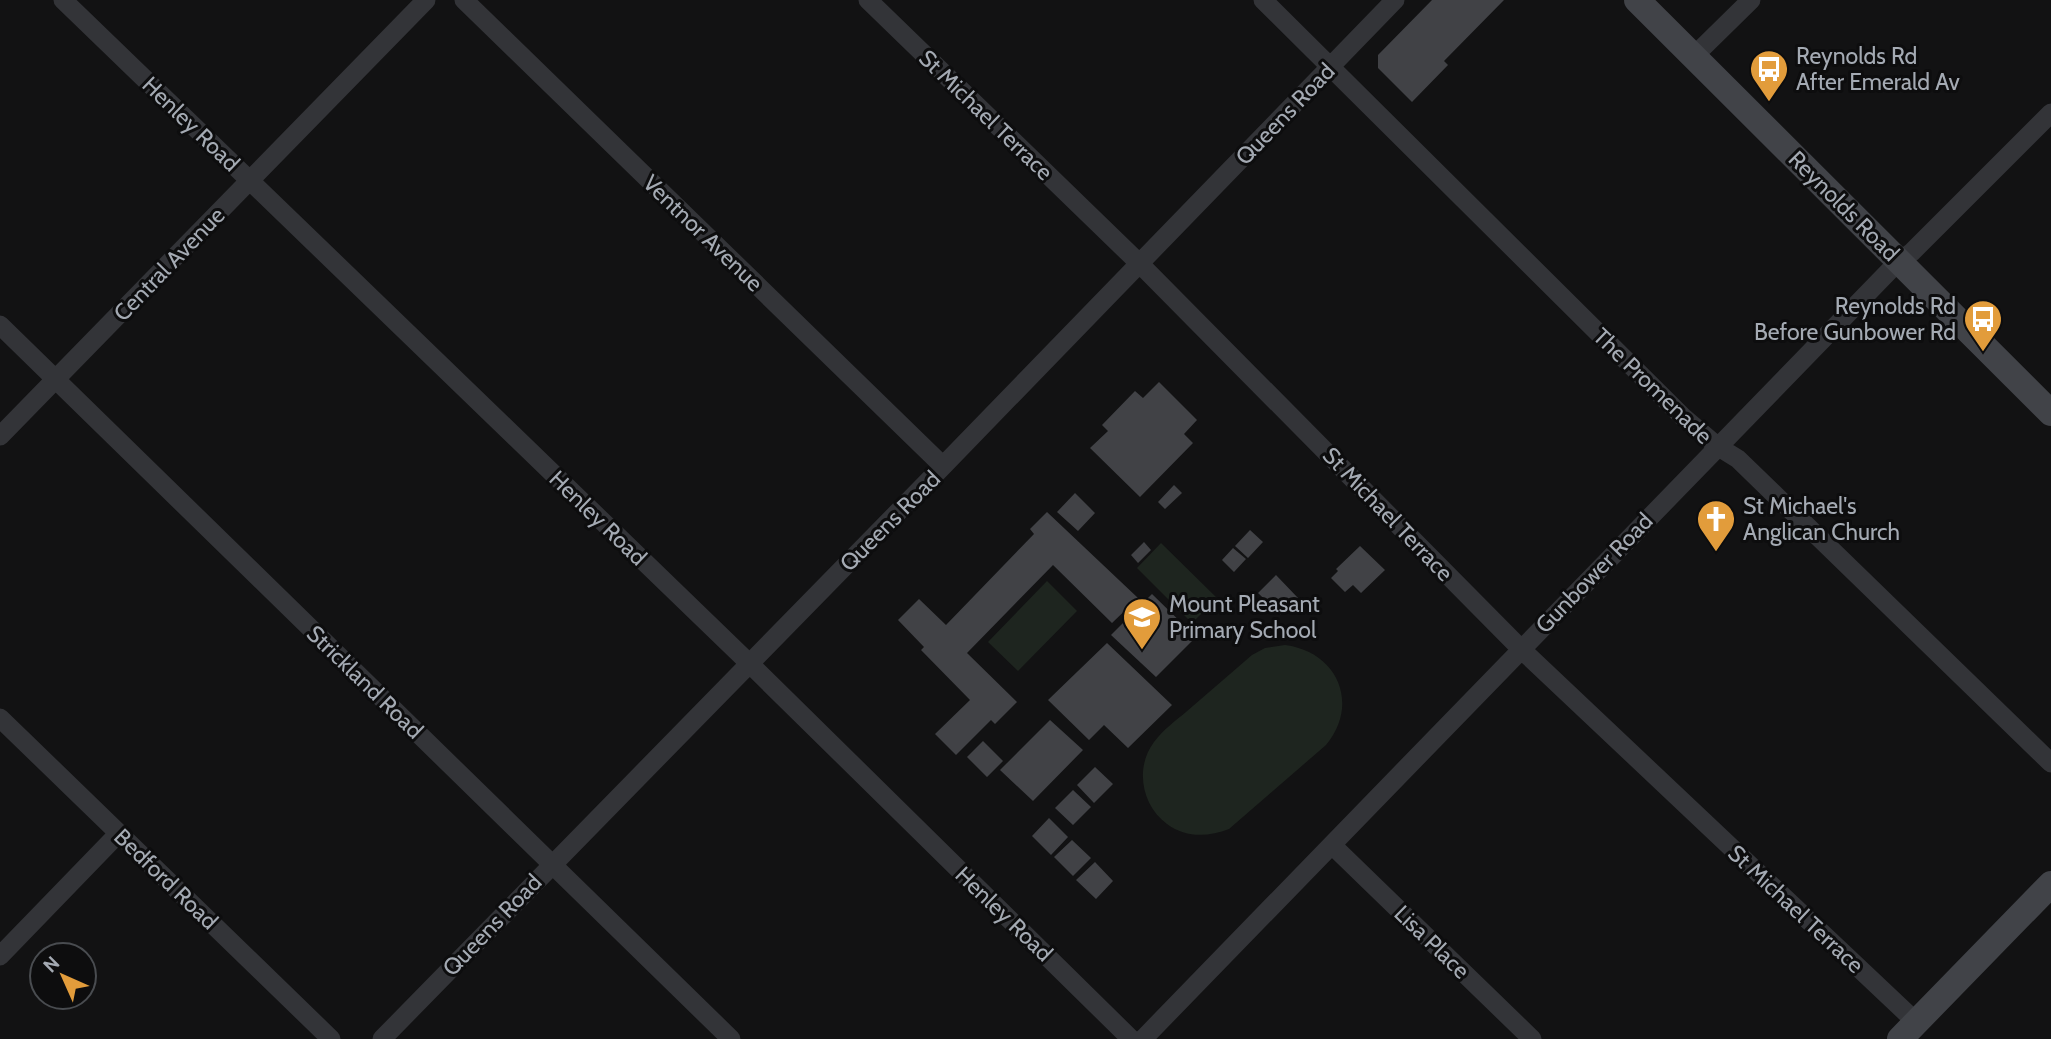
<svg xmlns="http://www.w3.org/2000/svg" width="2051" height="1039" font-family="Cabin,sans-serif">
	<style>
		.green { fill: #1e251f }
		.building { fill: #414246 }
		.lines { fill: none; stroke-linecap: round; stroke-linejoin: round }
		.street { stroke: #333438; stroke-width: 19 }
		.secondary { stroke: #414348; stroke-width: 26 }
		.labels { text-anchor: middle; stroke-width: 6; stroke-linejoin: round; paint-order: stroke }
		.poi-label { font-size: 23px; fill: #a4aab3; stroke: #0d0d0e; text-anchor: start }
		.street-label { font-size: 23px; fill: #a4aab3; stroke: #0d0d0e }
	</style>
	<rect width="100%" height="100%" fill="#121213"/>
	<path class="green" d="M1161 543 1217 598 1192 623 1137 568Z
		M1047 581 1077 611 1018 671 988 642Z
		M1285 645C1338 652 1360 704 1326 745L1229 829C1208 837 1186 838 1167 824 1141 805 1135 767 1154 742 1163 730 1175 721 1186 712 1208 693 1230 674 1252 655L1265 648Z"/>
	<path class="building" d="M1432 0H1504L1444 61 1448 65 1412 102 1378 68V55Z
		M1159 382 1197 420 1184 434 1193 443 1140 497 1090 448 1108 431 1102 425 1135 391 1143 398Z
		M1174 485 1182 493 1165 509 1158 502Z
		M1075 493 1095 513 1078 531 1057 512Z
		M1047 512 1138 598 1112 623 1053 565 967 653 1017 702 995 724 991 720 956 755 935 734 970 700 921 650 924 647 898 620 919 599 946 625 1034 534 1030 529Z
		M1250 530 1263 542 1248 558 1235 546Z
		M1144 542 1151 550 1138 563 1131 555Z
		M1360 546 1385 570 1361 593 1353 585 1345 592 1331 578 1338 571 1336 569Z
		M1233 548 1246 559 1234 572 1222 560Z
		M1276 575 1298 598 1281 615 1258 593Z
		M1152 594 1196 637 1156 677 1111 635Z
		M1107 643 1172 705 1128 748 1104 725 1089 740 1048 700Z
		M1050 720 1083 750 1033 801 1000 770Z
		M983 741 1003 761 987 777 967 757Z
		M1095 767 1113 784 1094 803 1077 785Z
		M1073 790 1091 807 1073 825 1055 808Z
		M1049 818 1068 837 1051 855 1032 836Z
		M1072 840 1091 858 1073 876 1054 857Z
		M1095 862 1113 881 1096 899 1076 880Z"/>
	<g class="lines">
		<path class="street" d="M63 0 749 663 1131 1039
			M464 0 943 466
			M868 0 1140 264 1521 649 1916 1022
			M1263 0 1683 417 1717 446 1738 459 2051 763
			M1693 57 1751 0
			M0 325 731 1039
			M0 436 426 0
			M0 718 331 1039
			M1332 845 1532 1039
			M0 956 119 833
			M382 1039 943 466 1395 0
			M1143 1039 1893 267 1912 252 2051 113"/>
		<path class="secondary" d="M1637 0 2051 413
			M1900 1039 2051 884"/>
	</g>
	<defs>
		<symbol id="bus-pin" viewBox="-11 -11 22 30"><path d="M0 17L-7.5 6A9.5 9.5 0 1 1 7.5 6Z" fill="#e29c3b" stroke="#0d0d0e"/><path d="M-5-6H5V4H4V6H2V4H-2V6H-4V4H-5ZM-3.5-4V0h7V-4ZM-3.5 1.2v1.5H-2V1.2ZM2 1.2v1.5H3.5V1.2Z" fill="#fff"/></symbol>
		<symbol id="church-pin" viewBox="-11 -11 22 30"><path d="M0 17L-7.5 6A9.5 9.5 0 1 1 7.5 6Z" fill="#e29c3b" stroke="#0d0d0e"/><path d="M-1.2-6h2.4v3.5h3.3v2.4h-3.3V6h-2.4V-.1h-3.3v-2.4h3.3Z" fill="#fff"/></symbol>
		<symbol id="school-pin" viewBox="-11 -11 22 30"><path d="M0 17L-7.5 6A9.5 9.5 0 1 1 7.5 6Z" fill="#e29c3b" stroke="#0d0d0e"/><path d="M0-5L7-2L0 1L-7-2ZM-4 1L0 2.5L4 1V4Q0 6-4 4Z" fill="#fff"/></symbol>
	</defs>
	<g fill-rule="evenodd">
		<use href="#bus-pin" x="1747" y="47" width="44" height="60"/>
		<use href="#bus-pin" x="1961" y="297" width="44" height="60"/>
		<use href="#church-pin" x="1694" y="497" width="44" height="60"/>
		<use href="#school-pin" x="1120" y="595" width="44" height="60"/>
	</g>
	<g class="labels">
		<g class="poi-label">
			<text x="1796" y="64">Reynolds Rd<tspan x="1796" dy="26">After Emerald Av</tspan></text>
			<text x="1956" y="314" text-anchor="end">Reynolds Rd<tspan x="1956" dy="26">Before Gunbower Rd</tspan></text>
			<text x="1743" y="514">St Michael's<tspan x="1743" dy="26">Anglican Church</tspan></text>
			<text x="1169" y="612">Mount Pleasant<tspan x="1169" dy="26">Primary School</tspan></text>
		</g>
		<g class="street-label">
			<text transform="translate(1285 114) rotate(-46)" y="8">Queens Road</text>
			<text transform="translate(986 115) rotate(44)" y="8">St Michael Terrace</text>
			<text transform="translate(191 124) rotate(44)" y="8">Henley Road</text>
			<text transform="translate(1844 206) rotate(45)" y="8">Reynolds Road</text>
			<text transform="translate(703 233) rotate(44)" y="8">Ventnor Avenue</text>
			<text transform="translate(169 264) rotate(-46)" y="8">Central Avenue</text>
			<text transform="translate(1653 386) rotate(44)" y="8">The Promenade</text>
			<text transform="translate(1388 514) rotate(46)" y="8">St Michael Terrace</text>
			<text transform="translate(598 518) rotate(44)" y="8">Henley Road</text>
			<text transform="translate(890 521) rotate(-45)" y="8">Queens Road</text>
			<text transform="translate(1594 573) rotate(-46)" y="8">Gunbower Road</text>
			<text transform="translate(365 682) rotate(44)" y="8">Strickland Road</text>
			<text transform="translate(166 879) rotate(44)" y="8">Bedford Road</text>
			<text transform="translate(1796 909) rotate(43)" y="8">St Michael Terrace</text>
			<text transform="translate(1004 914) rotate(44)" y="8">Henley Road</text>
			<text transform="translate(492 925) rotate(-46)" y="8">Queens Road</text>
			<text transform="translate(1432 942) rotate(44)" y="8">Lisa Place</text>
		</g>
	</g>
	<g transform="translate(63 976) rotate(315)"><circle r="33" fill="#0d0d0e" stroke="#494c50" stroke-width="2"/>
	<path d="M0-5L12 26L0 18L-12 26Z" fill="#e29c3b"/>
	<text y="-10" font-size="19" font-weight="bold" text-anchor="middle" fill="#a4aab3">N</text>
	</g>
</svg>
